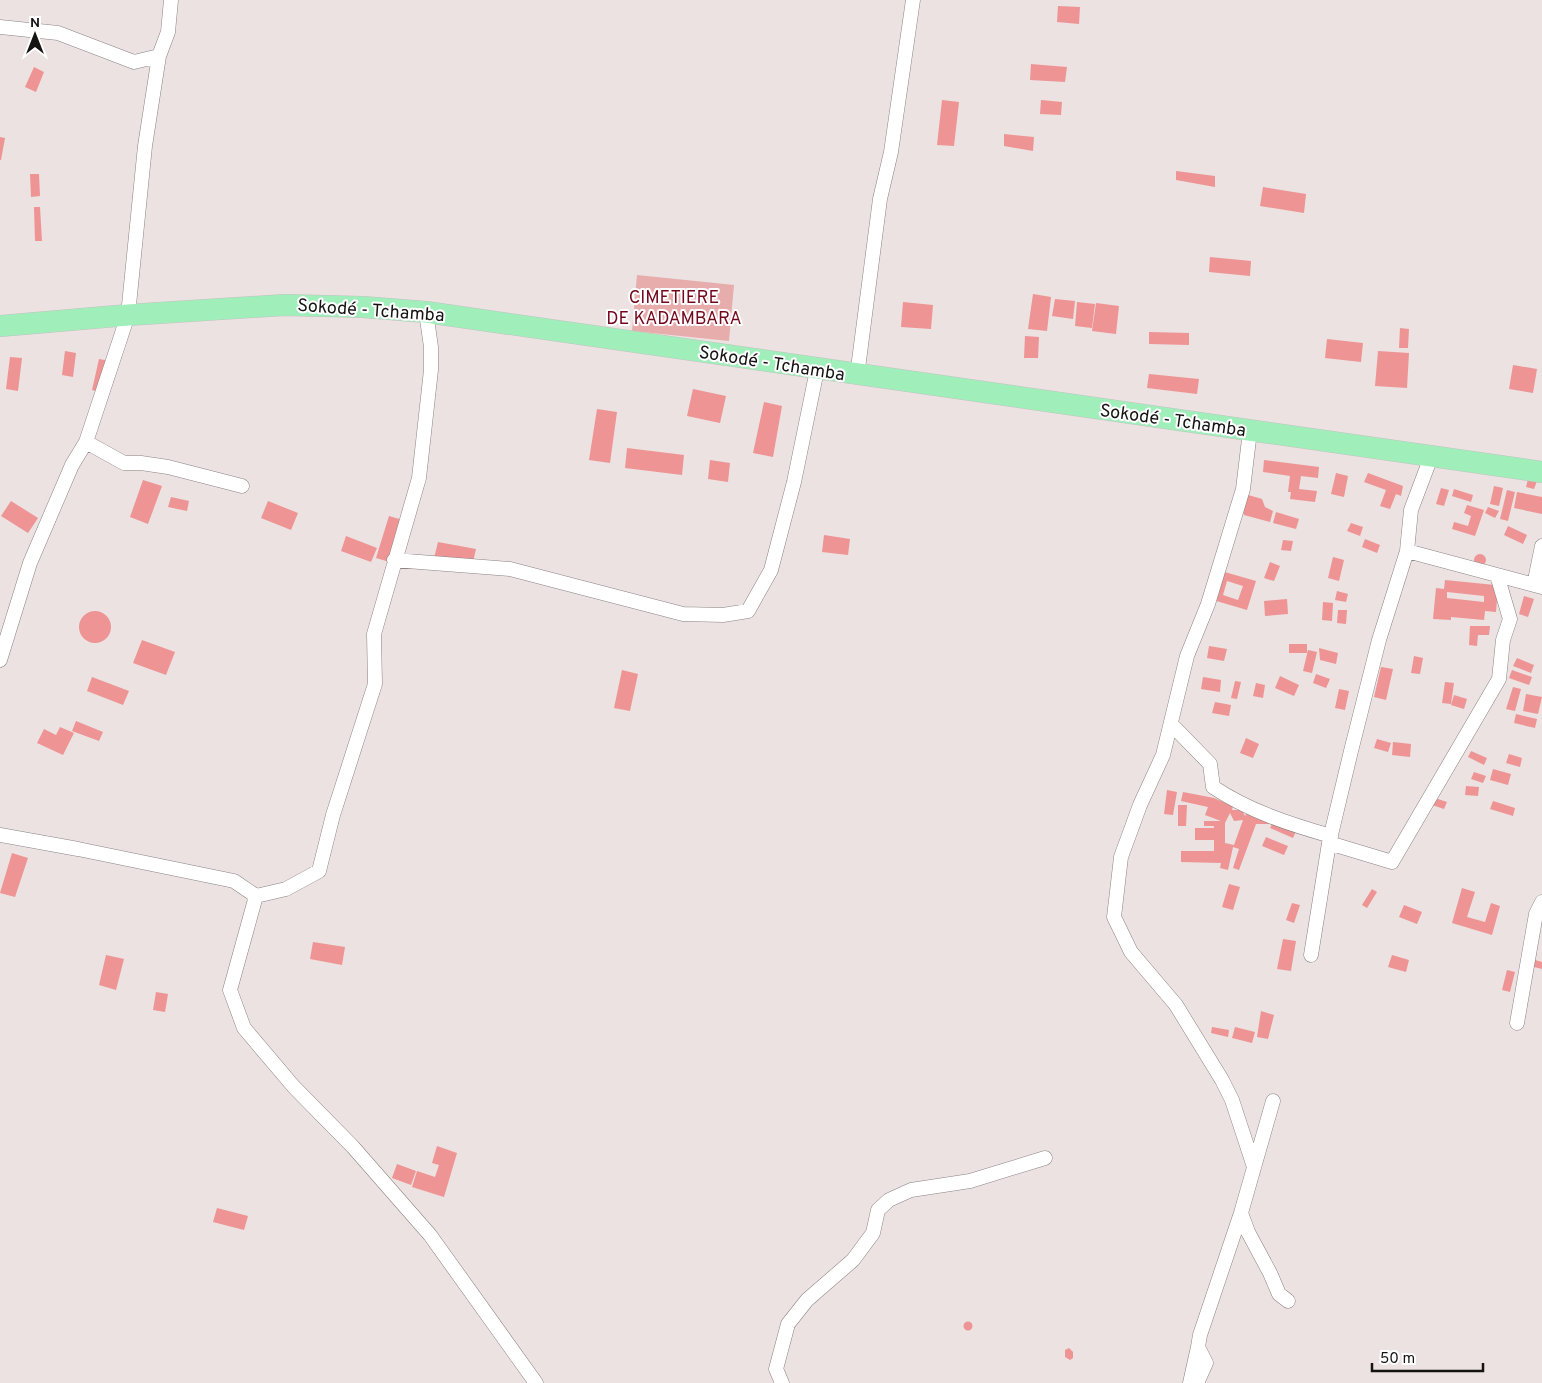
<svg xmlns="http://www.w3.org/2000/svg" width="1542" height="1383" font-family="Overpass,sans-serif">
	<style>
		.green { fill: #e6adac }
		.building { fill: #ee9494; fill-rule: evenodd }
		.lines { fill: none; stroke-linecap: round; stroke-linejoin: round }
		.minor-casing { stroke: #8c8383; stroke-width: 15 }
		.primary-casing { stroke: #c2c2c2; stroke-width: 22 }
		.minor { stroke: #fff; stroke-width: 14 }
		.primary { stroke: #a0efba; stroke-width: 21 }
		.labels { text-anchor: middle; stroke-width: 4; stroke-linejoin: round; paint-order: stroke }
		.park-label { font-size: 18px; fill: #74061c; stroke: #fff }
		.street-label { font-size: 18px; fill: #161313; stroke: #fff }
	</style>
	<rect width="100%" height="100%" fill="#ebe2e1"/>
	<path class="green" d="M637 275 734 285 729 341 632 331Z"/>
	<path class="building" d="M1058 6 1080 7 1079 24 1057 22Z
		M1031 64 1067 67 1065 82 1030 80Z
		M34 67 44 72 36 92 25 87Z
		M942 100 959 102 954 146 937 145Z
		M1041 100 1062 102 1061 115 1040 114Z
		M1004 134 1034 137 1033 151 1004 146Z
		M0 137 5 138 1 160H0Z
		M1176 171 1215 176V187L1176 180Z
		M30 174H39L40 196 31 197Z
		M1263 187 1306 194 1304 213 1260 206Z
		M34 207H40L42 241H35Z
		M1210 257 1251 261 1250 276 1209 272Z
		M1033 294 1051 297 1047 331 1028 329Z
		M1055 299 1075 301 1073 319 1052 316Z
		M903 302 933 305 931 329 901 327Z
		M1077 302 1095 304 1092 328 1075 326Z
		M1096 303 1119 306 1116 334 1092 331Z
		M1400 328 1409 329 1408 348H1399Z
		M1149 332 1189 333V345L1149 344Z
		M1025 336 1039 337 1038 358H1024Z
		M1327 339 1363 343 1361 362 1325 358Z
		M65 351 76 353 73 377 62 375Z
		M1378 351 1409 353 1407 388 1375 386Z
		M10 357 22 358 18 391 6 389Z
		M99 359 110 361 103 393 92 390Z
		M1513 365 1537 369 1533 393 1509 389Z
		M1149 374 1199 379 1197 394 1147 388Z
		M693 389 726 396 720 423 687 416Z
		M764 402 782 406 773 457 753 453Z
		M597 409 617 412 610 463 589 460Z
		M627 448 684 455 682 475 625 468Z
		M710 460 730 463 728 482 708 479Z
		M1264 460 1319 467 1318 478 1301 476 1299 489 1317 491 1315 502 1290 499 1291 492H1288L1290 476 1263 472Z
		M1336 473 1348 476 1344 497 1331 494Z
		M1368 473 1403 486 1401 496 1396 494 1390 509 1380 506 1386 490 1364 482Z
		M1528 479 1537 481 1534 489 1526 487Z
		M143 480 162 486 148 524 130 517Z
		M1494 486 1503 488 1499 506 1490 504Z
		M1441 488 1449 490 1444 506 1436 504Z
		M1454 489 1473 495 1471 502 1452 496Z
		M1507 490 1515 492 1508 521 1500 519Z
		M1517 492 1542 497V514L1514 508Z
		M1245 494 1262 499 1265 507 1273 511 1270 522 1244 515 1242 506Z
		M171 497 189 501 187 511 168 507Z
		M11 501 38 518 28 533 1 516Z
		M268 501 298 513 291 530 261 518Z
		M1467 505 1484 510 1475 536 1452 529 1454 522 1468 526 1471 516 1464 513Z
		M1488 507 1499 511 1495 518 1485 513Z
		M1276 512 1299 519 1296 529 1273 523Z
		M389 516 406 521 393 563 376 558Z
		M1351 523 1363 527 1360 536 1347 531Z
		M1508 526 1527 535 1523 544 1504 535Z
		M824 535 850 539 848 555 822 552Z
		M346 536 377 548 371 562 341 551Z
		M1365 539 1380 545 1377 553 1362 547Z
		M1283 540 1293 541 1291 551 1281 550Z
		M438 542 476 549 472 566 434 558Z
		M1474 560a6 6 0 1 1 12 0a6 6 0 1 1-12 0Z
		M1333 557 1344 560 1339 581 1328 578Z
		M1270 562 1280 566 1274 581 1264 578Z
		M1221 571 1256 581 1247 610 1213 600ZM1227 581 1243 586 1238 600 1223 595Z
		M1445 580 1495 585 1498 588 1496 612 1485 611 1484 620 1451 617V620L1433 619 1436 588 1444 589ZM1447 592 1484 596V602L1447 598Z
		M1337 591 1348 594 1346 602 1335 600Z
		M1524 596 1534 599 1528 617 1519 614Z
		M1287 599 1288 614 1265 616 1264 601Z
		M1323 602 1333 603 1332 621 1322 620Z
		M1338 610H1347L1346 624 1337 623Z
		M79 627a16 16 0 1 1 32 0a16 16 0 1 1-32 0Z
		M1470 626H1490L1489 635H1478L1477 646 1469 645Z
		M142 640 175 652 166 675 133 663Z
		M1289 644H1307V653H1289Z
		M1209 646 1227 649 1224 661 1207 658Z
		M1319 648 1338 653 1336 664 1320 660Z
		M1308 650 1317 652 1312 673 1303 671Z
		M1414 656 1423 658 1420 674 1411 673Z
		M1517 658 1534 665 1531 673 1513 666Z
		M1381 667 1393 669 1386 700 1374 697Z
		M622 670 638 674 630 711 614 708Z
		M1512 670 1532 677 1529 685 1509 678Z
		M1316 674 1330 679 1326 688 1313 683Z
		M1280 676 1299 685 1294 696 1275 688Z
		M92 677 129 691 123 705 87 691Z
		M1203 677 1221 680 1220 692 1201 689Z
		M1235 681 1241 682 1237 699 1231 698Z
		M1445 682 1454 683 1451 704 1442 703Z
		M1256 683 1265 685 1263 698 1253 696Z
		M1513 687 1521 689 1515 711 1506 709Z
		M1339 689 1349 691 1345 710 1335 708Z
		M1526 694 1542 697 1538 714 1523 711Z
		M1454 695 1467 699 1464 709 1451 705Z
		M1215 702 1231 705 1229 716 1212 713Z
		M1516 714 1537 719 1535 728 1514 723Z
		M76 721 103 732 99 741 72 731Z
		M60 727 74 733 63 755 37 743 44 729 56 735Z
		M1246 738 1259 744 1253 758 1240 753Z
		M1377 739 1391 743 1388 752 1374 748Z
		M1393 742 1411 744 1410 757 1392 755Z
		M1471 751 1487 758 1484 765 1468 757Z
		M1509 754 1522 758 1520 767 1506 763Z
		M1493 769 1511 774 1508 785 1490 780Z
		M1474 772 1486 776 1483 783 1471 779Z
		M1466 786 1479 787 1478 796 1465 795Z
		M1167 790 1177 792 1173 815 1164 814Z
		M1183 792 1214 798 1233 806 1232 810H1242L1245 816 1247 812 1296 831 1293 838 1270 828 1272 824H1256L1239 870 1233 868 1239 849 1233 847 1228 870 1220 868 1221 863 1181 862V851H1214V840H1195V828H1214V826H1204V821H1221L1205 815 1208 807 1181 801ZM1230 813 1234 821 1243 820 1234 845 1225 843V823Z
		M1432 797 1447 802 1444 809 1429 804Z
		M1493 801 1515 808 1513 816 1490 809Z
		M1178 805H1187L1186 826H1178Z
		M1266 837 1288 846 1284 855 1262 846Z
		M12 853 28 858 15 897 0 893Z
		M1229 884 1240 887 1233 910 1222 907Z
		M1462 888 1475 892 1467 917 1485 922 1491 903 1500 906 1492 935 1452 923Z
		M1372 889 1377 892 1367 908 1362 905Z
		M1292 903 1300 905 1294 923 1286 920Z
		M1404 905 1422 912 1417 924 1399 917Z
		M1283 939 1296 941 1291 971 1277 969Z
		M313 942 345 947 342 965 310 959Z
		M106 955 124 959 116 990 99 985Z
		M1392 955 1409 960 1406 972 1388 967Z
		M1532 959 1542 962V969L1530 966Z
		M1507 970 1515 972 1510 992 1502 990Z
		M156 992 168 994 165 1012 153 1010Z
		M1261 1011 1274 1015 1268 1039 1257 1037Z
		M1212 1027 1229 1030 1228 1037 1211 1033Z
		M1235 1027 1255 1032 1252 1043 1232 1038Z
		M437 1146 457 1153 444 1197 412 1187 417 1171 435 1177 439 1165 432 1163Z
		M397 1164 416 1171 411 1185 392 1178Z
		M217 1208 248 1216 244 1230 213 1222Z
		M963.5 1326a4.5 4.5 0 1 1 9 0a4.5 4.5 0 1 1-9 0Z
		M1069 1348 1073 1352V1358L1070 1360 1065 1357V1350Z"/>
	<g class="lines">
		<defs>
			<path id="minor" d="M0 27 58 33 134 62 159 56 168 32 171 0
				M857 376 880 199 891 152 913 0
				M1250 431 1243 489 1208 604 1187 656 1163 755 1140 805 1121 857 1114 917 1131 952 1176 1005 1222 1080 1232 1100 1254 1167
				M86 442 124 463H141L168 467 242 486
				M1407 551 1542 587
				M394 560 510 569 683 614 723 615 748 611 771 570 794 482 817 370
				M1534 585 1542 546
				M0 660 30 563 72 465 86 442 128 315 145 146 159 56
				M1171 724 1210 764 1213 787C1249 811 1289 824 1331 836
				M0 835 78 849 234 881 256 896 286 889 319 871 333 815 375 684 374 634 419 478 431 370V347L426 312
				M1329 843 1392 862 1499 679 1503 640 1510 619 1497 575
				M256 896 230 990 244 1028 294 1087 353 1147 430 1235 536 1383
				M1311 955 1329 843 1351 751 1379 640 1407 551 1411 510 1431 457
				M1517 1023 1536 914 1542 902
				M1241 1213 1248 1232 1270 1273 1279 1294 1288 1301
				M782 1383 776 1369 788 1324 807 1300 853 1260 873 1233 878 1210 889 1200 911 1190 970 1181 1045 1158
				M1190 1383 1198 1347
				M1197 1383 1206 1363 1198 1347 1200 1335 1241 1213 1273 1101"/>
			<path id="primary" d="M0 326 128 315 284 305 363 307 426 312 1542 472"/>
		</defs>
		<use href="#minor" class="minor-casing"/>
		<use href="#primary" class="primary-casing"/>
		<use href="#minor" class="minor"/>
		<use href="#primary" class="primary"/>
	</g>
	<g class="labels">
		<g class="park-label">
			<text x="674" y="303">CIMETIERE<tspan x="674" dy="21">DE KADAMBARA</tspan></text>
		</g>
		<g class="street-label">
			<text transform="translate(371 310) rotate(4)" y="6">Sokodé - Tchamba</text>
			<text transform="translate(772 363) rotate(9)" y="6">Sokodé - Tchamba</text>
			<text transform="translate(1173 420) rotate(8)" y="6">Sokodé - Tchamba</text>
		</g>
	</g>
	<g transform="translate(35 35)" stroke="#ffffff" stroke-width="4" paint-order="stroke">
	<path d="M0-4L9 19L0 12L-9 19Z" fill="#161313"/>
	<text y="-8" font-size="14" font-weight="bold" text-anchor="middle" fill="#161313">N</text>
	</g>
	<path d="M1372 1363v8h111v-8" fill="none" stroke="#161313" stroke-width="2.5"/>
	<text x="1380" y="1363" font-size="15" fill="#161313" stroke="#ffffff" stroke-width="4" paint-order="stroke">50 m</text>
</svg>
